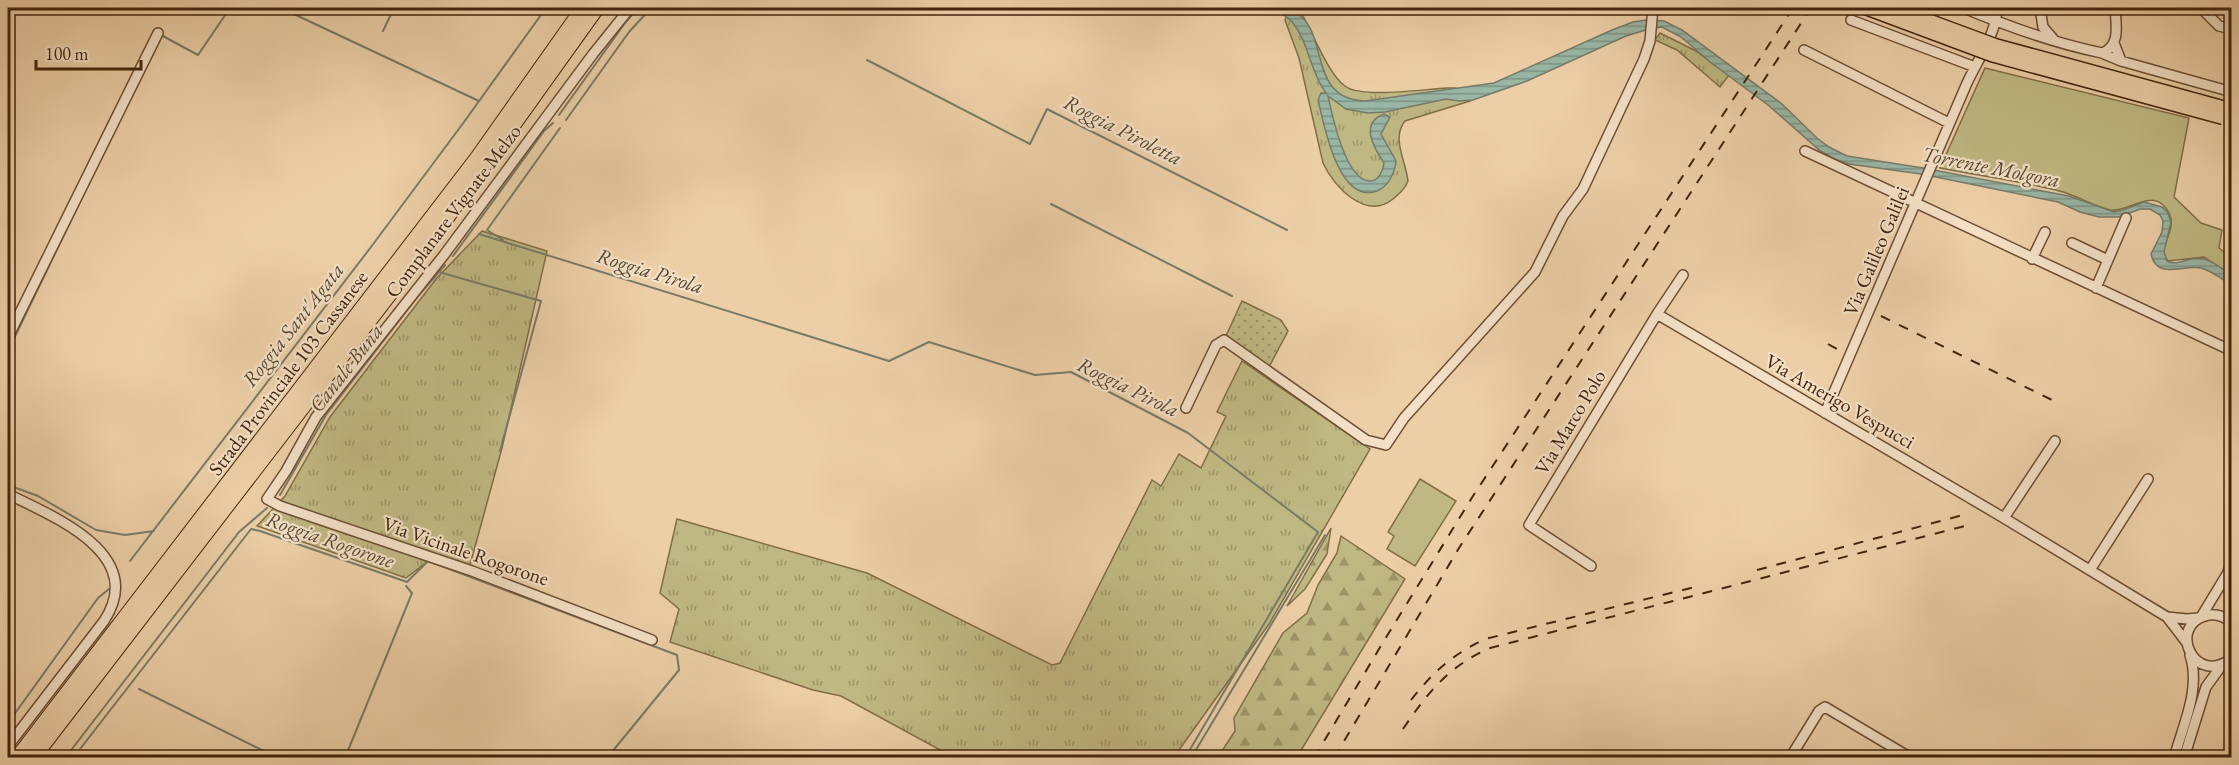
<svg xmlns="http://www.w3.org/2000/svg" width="2239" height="765" font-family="'EB Garamond',serif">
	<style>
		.grass { fill: url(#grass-tufts); stroke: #816e48; stroke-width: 1.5 }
		.forest { fill: url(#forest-firs); stroke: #816e48; stroke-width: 1.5 }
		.park { fill: #bfb882; stroke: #816e48; stroke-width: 1.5 }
		.garden { fill: url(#garden-dots); stroke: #816e48; stroke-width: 1.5 }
		.water { fill: url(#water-rules); stroke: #777c69; stroke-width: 1.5 }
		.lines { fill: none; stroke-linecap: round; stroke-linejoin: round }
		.stream { stroke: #777c69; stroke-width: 2 }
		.minor-casing { stroke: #6e4f34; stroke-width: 12 }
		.highway-casing { stroke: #43240d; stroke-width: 16 }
		.minor { stroke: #f3e0c6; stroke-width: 9 }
		.highway { stroke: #edcfa7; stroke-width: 14 }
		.rail { stroke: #43240d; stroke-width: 2; stroke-dasharray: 10 10; stroke-linecap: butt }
		.major-bridge-casing { stroke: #43240d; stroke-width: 15; stroke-linecap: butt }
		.major-bridge { stroke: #edcfa7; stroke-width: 12 }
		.labels { text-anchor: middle; stroke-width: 4.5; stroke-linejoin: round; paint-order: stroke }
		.street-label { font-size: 20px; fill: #43240d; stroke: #f3e0c6 }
		.water-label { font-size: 21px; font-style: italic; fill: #584833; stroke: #f3e0c6 }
	</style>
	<defs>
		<pattern id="grass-tufts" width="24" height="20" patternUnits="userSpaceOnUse" patternTransform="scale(1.5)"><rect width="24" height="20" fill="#bfb882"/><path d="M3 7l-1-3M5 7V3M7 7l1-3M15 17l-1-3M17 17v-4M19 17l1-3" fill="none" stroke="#9d9569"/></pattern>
		<pattern id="forest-firs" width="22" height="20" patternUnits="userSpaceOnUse" patternTransform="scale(1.5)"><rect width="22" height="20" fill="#bfb882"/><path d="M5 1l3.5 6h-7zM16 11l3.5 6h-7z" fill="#9d9569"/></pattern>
		<pattern id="garden-dots" width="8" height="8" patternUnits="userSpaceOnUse" patternTransform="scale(1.5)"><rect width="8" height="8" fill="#bfb882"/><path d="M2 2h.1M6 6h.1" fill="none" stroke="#9d9569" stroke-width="1.8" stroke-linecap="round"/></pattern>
		<pattern id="water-rules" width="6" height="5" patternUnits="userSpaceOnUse" patternTransform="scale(1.5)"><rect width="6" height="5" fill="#99b6a6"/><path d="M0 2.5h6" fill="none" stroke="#7e9486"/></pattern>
	</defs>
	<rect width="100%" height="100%" fill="#edcfa7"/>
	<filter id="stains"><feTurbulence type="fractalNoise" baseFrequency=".00333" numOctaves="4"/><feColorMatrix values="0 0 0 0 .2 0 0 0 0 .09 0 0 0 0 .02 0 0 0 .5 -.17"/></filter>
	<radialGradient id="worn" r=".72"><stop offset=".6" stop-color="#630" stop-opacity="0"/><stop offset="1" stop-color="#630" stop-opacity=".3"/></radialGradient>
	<path class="grass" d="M1295 9 1302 14C1312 32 1329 75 1345 86 1361 99 1424 89 1447 88H1455L1480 96 1470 101 1405 121C1391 138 1406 161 1408 181 1405 189 1400 193 1393 199 1366 221 1334 187 1323 163L1299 58 1285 20 1288 13Z
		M1660 33 1696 51 1729 75 1720 87 1677 50 1655 40Z
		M482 231 547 251 502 448 470 565 436 555 406 578 257 526 285 496 330 417 436 279Z
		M1242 361 1370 449 1269 624 1174 757H953L841 696 813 690 670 642 679 609 660 593 677 519 867 573 1052 665 1060 663 1152 480 1161 486 1179 454 1201 468 1226 416 1217 412Z"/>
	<path class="forest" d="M1331 528 1327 554 1305 589 1287 606Z
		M1341 536 1405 579 1297 757H1218L1235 731 1234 718 1283 633 1307 613 1318 585 1337 553Z"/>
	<path class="park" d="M1985 68 2189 118 2174 197 2201 223 2222 230 2219 248 2231 257V275L2204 257 2168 261 2162 252C2168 235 2179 220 2163 205 2148 191 2127 213 2110 210 2094 206 2079 197 2063 192 2023 181 1980 176 1940 168Z
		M1420 479 1456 501 1415 566 1387 549 1394 536 1388 532Z"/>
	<path class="garden" d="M1242 301 1281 320 1288 331 1269 367 1226 336Z"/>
	<path class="water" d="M1273 8C1340 7 1297 99 1365 101L1494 83 1612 30 1633 22 1646 20 1664 21 1682 30 1782 104 1817 138 1829 147 1847 156 1923 168 2069 196 2114 212 2123 210 2144 202 2162 207 2168 213 2171 222 2164 252 2167 261C2177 266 2186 259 2196 258 2210 258 2221 268 2231 275V285C2222 279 2212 271 2201 268 2184 264 2157 281 2151 254L2162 232 2163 221 2160 215 2150 209H2140L2119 217H2099L2080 212 2058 202 1921 174 1849 164 1834 159 1819 150 1768 105 1710 62 1681 37 1662 27 1649 29 1626 36 1527 81 1473 100 1459 101 1446 99 1385 112 1368 113 1346 109 1328 96C1332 115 1346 183 1371 181 1379 180 1383 171 1384 163 1374 148 1359 123 1384 114L1390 117 1381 134 1396 161C1395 172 1389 186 1377 191 1338 205 1324 124 1318 100L1321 93H1326C1310 72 1309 43 1293 23 1288 16 1279 13 1273 8Z"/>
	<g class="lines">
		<path class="stream" d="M281 8 479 101
			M383 31 394 8
			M161 35 198 55 230 8
			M867 60 1030 144 1047 109 1287 230
			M559 115 625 23 638 8
			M566 120 629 32 651 8
			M1051 204 1232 296
			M479 234 889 361 929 342 1035 375 1071 372 1188 433 1318 532 1185 758
			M503 240 487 230 560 128
			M453 256 544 131 553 123
			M439 272 541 301 500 451
			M8 351 102 156
			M8 485 38 496 96 530 125 535 154 531
			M280 495 326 415 419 295 445 265
			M130 561 371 247 464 122 546 8
			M139 689 278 758
			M8 723 98 598 109 589
			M65 758 239 532 267 508
			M73 758 251 529 260 531 407 582 428 561 677 655 679 670 607 758
			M345 758 412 593 406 586
			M1191 758 1325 535"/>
		<defs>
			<path id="minor" d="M630 8 593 54 444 255 316 417 286 471 267 499 280 506 472 571 652 640
				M1964 8C2009 27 2054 43 2102 53 2121 46 2116 24 2115 8
				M2040 8 2043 27 2054 40
				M2201 8 2219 26 2232 29
				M1851 20 1975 67
				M1804 50 1949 123
				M2102 53 2121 61 2114 43
				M2121 61 2232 92
				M1805 151 2232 351
				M2072 243 2108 260
				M2032 259 2045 232
				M2096 288 2126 218
				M1657 314 2004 518 2167 617 2187 643
				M8 337 158 33
				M1186 408 1216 345 1224 340 1366 440 1386 445 1404 418 1535 272 1563 216 1583 189 1644 59 1650 41 1653 8
				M1825 413 1967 83C1978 59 1996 35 1997 8
				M8 494C54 517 148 554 104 621L8 746
				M2004 518 2055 441
				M1591 566 1529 525 1657 314 1683 275
				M2090 570 2148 479
				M2167 617 2187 619 2198 618
				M2201 617 2227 574 2232 562
				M2232 623C2224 616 2215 613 2205 616 2167 627 2195 688 2232 658
				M1790 758 1819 711 1825 707 1911 758
				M2174 758C2183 725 2201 689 2190 655
				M2184 758 2206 687 2222 665"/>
			<path id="highway" d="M17 758 477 158 583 8
				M33 758 426 247 597 8"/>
		</defs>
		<use href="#minor" class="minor-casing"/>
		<use href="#highway" class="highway-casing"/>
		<use href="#minor" class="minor"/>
		<use href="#highway" class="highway"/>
		<path class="rail" d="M1881 316 2052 400
			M1828 344 1844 353
			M1757 570 1963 515
			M1411 700C1434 671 1452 655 1485 639L1699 586
			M1403 729C1428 692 1449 666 1490 648L1965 526
			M1314 758 1382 644 1473 496 1793 8
			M1334 758 1459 548 1811 8
			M1392 758V757"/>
		<defs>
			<path id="major-bridge" d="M1865 8 1991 55 2223 118
				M1895 8 1995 45 2226 108"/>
		</defs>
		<use href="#major-bridge" class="major-bridge-casing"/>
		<use href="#major-bridge" class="major-bridge"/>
	</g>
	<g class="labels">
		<g class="street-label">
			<text transform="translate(453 211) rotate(-53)" y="7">Complanare Vignate Melzo</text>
			<text transform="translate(1876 251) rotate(-67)" y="7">Via Galileo Galilei</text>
			<text transform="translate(288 373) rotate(-53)" y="7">Strada Provinciale 103 Cassanese</text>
			<text transform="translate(1840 401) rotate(30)" y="7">Via Amerigo Vespucci</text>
			<text transform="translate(1570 422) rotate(-59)" y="7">Via Marco Polo</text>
			<text transform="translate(466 551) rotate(19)" y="7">Via Vicinale Rogorone</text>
		</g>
		<g class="water-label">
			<text transform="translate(1123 130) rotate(27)" y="7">Roggia Piroletta</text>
			<text transform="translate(1991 167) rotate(11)" y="7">Torrente Molgora</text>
			<text transform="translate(650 271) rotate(17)" y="7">Roggia Pirola</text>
			<text transform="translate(293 325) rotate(-52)" y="7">Roggia Sant'Agata</text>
			<text transform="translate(346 368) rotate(-52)" y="7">Canale Buna</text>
			<text transform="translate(1128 387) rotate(26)" y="7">Roggia Pirola</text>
			<text transform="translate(330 540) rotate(19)" y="7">Roggia Rogorone</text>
		</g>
	</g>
	<rect width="2239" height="765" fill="none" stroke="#edcfa7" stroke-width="30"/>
	<rect x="9" y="9" width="2221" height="747" fill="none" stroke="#43240d" stroke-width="3"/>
	<rect x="15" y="15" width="2209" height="735" fill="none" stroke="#43240d" stroke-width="1.5"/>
	<path d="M36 60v9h105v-9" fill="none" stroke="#43240d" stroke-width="3"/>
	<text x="45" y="60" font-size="18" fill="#43240d" stroke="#f3e0c6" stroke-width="4.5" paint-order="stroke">100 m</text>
	<rect width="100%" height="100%" filter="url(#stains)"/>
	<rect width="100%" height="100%" fill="url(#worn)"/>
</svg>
